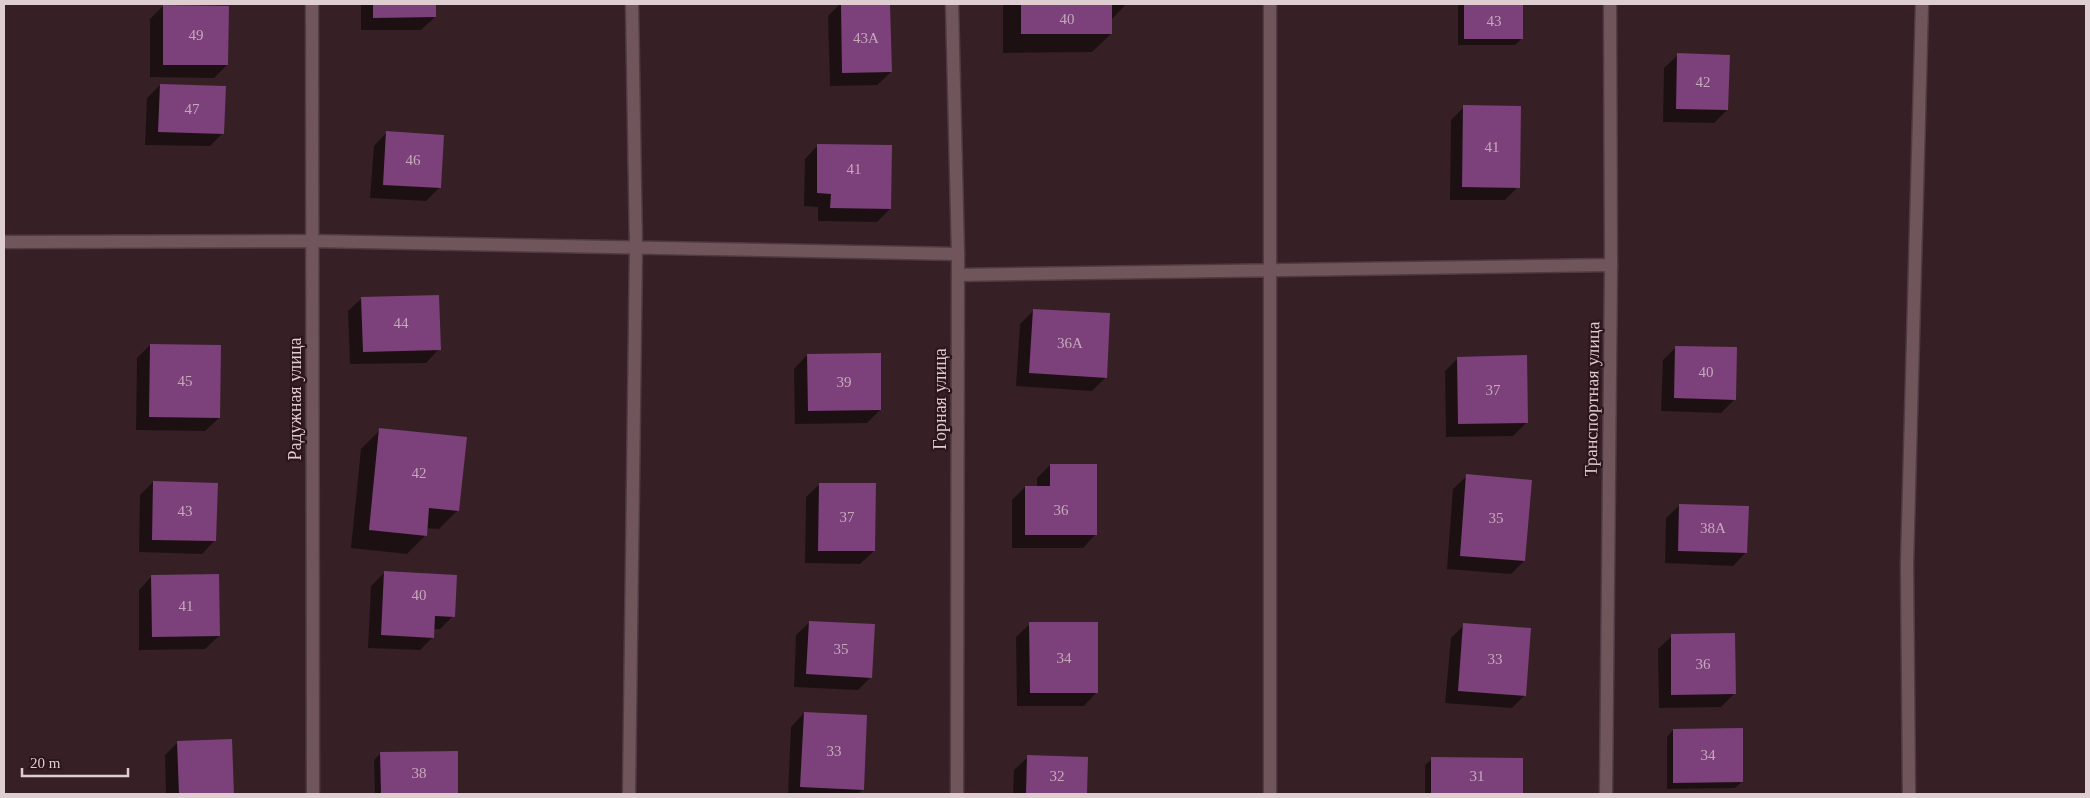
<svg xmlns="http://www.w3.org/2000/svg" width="2090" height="798" font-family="Georgia,serif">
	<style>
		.shadow { fill: #0007 }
		.building { fill: #7c407a }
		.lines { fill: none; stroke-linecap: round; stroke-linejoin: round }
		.service-casing { stroke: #4f3b41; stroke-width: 15 }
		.minor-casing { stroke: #4f3b41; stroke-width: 15 }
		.service { stroke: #70555b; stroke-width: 12 }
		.minor { stroke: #70555b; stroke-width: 12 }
		.labels { text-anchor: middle; stroke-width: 4.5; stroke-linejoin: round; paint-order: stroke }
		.number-label { font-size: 15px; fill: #c6aabb }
		.street-label { font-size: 18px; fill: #deced1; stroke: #2c161c }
	</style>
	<rect width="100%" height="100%" fill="#361f25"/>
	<path class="shadow" d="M361 4H435V17L421 30H361Z
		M840 4H889L891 72 877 85 830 86 828 16Z
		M1003 4H1126L1111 20V34L1092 52 1003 53Z
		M1458 4H1522V38L1515 45H1458Z
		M163 6 227 65 214 78 150 77V19Z
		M1678 55 1727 110 1714 123 1663 122 1664 68Z
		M160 85 223 133 210 146 145 145 147 98Z
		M1464 107 1518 187 1505 200H1450L1451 120Z
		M387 132 439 188 426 201 370 198 374 146Z
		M818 145 890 209 877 222 818 221V207L804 206 805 159Z
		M362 298 439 349 426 363 350 364 348 311Z
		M1033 311 1106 377 1092 391 1016 386 1020 324Z
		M150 345 219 418 205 431 136 430 137 358Z
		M1676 347 1735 399 1721 413 1661 411 1663 360Z
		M807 355 880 410 867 423 795 424 794 369Z
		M1458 358 1527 422 1513 436 1446 437 1445 371Z
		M2086 420V450H2085Z
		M380 430 458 510 439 529 426 528V535L407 554 351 548 361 449Z
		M1050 465 1096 534 1083 548H1012V500L1025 487H1037V478Z
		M1467 476 1524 561 1511 574 1447 569 1453 489Z
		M153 482 215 540 202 554 139 552 140 495Z
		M820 484 874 551 860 564 805 563 806 497Z
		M1680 505 1746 552 1733 566 1665 563 1666 518Z
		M385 572 453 616 440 629H434L433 637 420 650 368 648 371 586Z
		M152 576 219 636 205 649 139 650V590Z
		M810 622 871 677 858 690 794 687 796 635Z
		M1030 624 1097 692 1084 706H1017L1016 637Z
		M1464 625 1525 695 1512 708 1445 703 1451 638Z
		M1672 636 1734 694 1721 707 1659 708 1658 649Z
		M804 713 863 789 858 794H788L791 727Z
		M1673 730 1742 782 1735 788 1667 789V737Z
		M178 742 232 794H166L165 755Z
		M381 753H457V794H375L374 760Z
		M1028 757 1087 758 1086 794H1013L1014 770Z
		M1432 759H1522L1521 794H1425V765Z"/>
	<path class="building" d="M373 4H436V17L373 18Z
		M841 4H890L892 72 842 73Z
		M1021 4H1112V34H1021Z
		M1464 4H1523V39H1464Z
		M163 5 229 6 228 65H163Z
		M1677 53 1730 55 1728 110 1676 109Z
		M160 84 226 86 224 134 158 132Z
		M1463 105 1521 106 1520 188 1462 187Z
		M386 131 444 135 441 188 383 185Z
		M817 144 892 145 891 209 830 208 831 194 817 193Z
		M439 295 441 350 363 352 361 297Z
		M1033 309 1110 313 1107 378 1029 373Z
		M150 344 221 345 220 418 149 417Z
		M1675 346 1737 347 1736 400 1674 398Z
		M881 353V410L808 411 807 354Z
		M1527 355 1528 423 1458 424 1457 357Z
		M379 428 467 437 459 511 429 508 427 536 369 530Z
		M1050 464H1097V535H1025V486H1050Z
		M1466 474 1532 480 1525 561 1460 556Z
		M153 481 218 483 216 541 152 540Z
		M819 483H876L875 551H818Z
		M1679 504 1749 506 1747 553 1678 551Z
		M384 571 457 575 455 617 435 616 434 638 381 635Z
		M219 574 220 636 152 637 151 575Z
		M809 621 875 624 872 678 806 674Z
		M1029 622H1098V693H1030Z
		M1463 623 1531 628 1526 696 1458 691Z
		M1735 633 1736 694 1671 695V634Z
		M804 712 867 715 864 790 800 787Z
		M1743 728V782L1673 783V729Z
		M232 739 234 794H179L177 741Z
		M458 751V794H381L380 752Z
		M1027 755 1088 757 1087 794H1026Z
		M1431 757 1523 758V794H1431Z"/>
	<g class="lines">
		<defs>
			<path id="service" d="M4 242 313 241 958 254
				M958 275 1611 265
				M629 794 636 248 632 4
				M1270 794V4
				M1909 794 1907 564 1922 4"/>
			<path id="minor" d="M312 4 313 794
				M952 4 958 254 957 794
				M1606 794 1611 265 1610 4"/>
		</defs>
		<use href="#service" class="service-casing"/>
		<use href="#minor" class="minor-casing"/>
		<use href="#service" class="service"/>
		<use href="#minor" class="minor"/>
	</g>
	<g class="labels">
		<g class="number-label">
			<text x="1067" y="24">40</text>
			<text x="1494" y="26">43</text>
			<text x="196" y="40">49</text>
			<text x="866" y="43">43А</text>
			<text x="1703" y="87">42</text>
			<text x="192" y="114">47</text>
			<text x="1492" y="152">41</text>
			<text x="413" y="165">46</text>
			<text x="854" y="174">41</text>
			<text x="401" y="328">44</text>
			<text x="1070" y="348">36А</text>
			<text x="1706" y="377">40</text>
			<text x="185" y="386">45</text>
			<text x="844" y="387">39</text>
			<text x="1493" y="395">37</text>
			<text x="419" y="478">42</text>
			<text x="1061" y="515">36</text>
			<text x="185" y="516">43</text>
			<text x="847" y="522">37</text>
			<text x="1496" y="523">35</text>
			<text x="1713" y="533">38А</text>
			<text x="419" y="600">40</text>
			<text x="186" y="611">41</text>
			<text x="841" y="654">35</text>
			<text x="1064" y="663">34</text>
			<text x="1495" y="664">33</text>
			<text x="1703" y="669">36</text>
			<text x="834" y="756">33</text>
			<text x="1708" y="760">34</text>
			<text x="419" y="778">38</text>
			<text x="1057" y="781">32</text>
			<text x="1477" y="781">31</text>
		</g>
		<g class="street-label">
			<text transform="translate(295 399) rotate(-90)" y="6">Радужная улица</text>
			<text transform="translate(940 399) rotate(-90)" y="6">Горная улица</text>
			<text transform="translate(1592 399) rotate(-89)" y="6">Транспортная улица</text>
		</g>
	</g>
	<rect width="2090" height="798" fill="none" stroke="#deced1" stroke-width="10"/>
	<path d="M22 768v8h106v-8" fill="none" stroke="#deced1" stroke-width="2.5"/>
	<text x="30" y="768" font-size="15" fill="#deced1" stroke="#2c161c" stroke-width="4" paint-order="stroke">20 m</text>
</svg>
